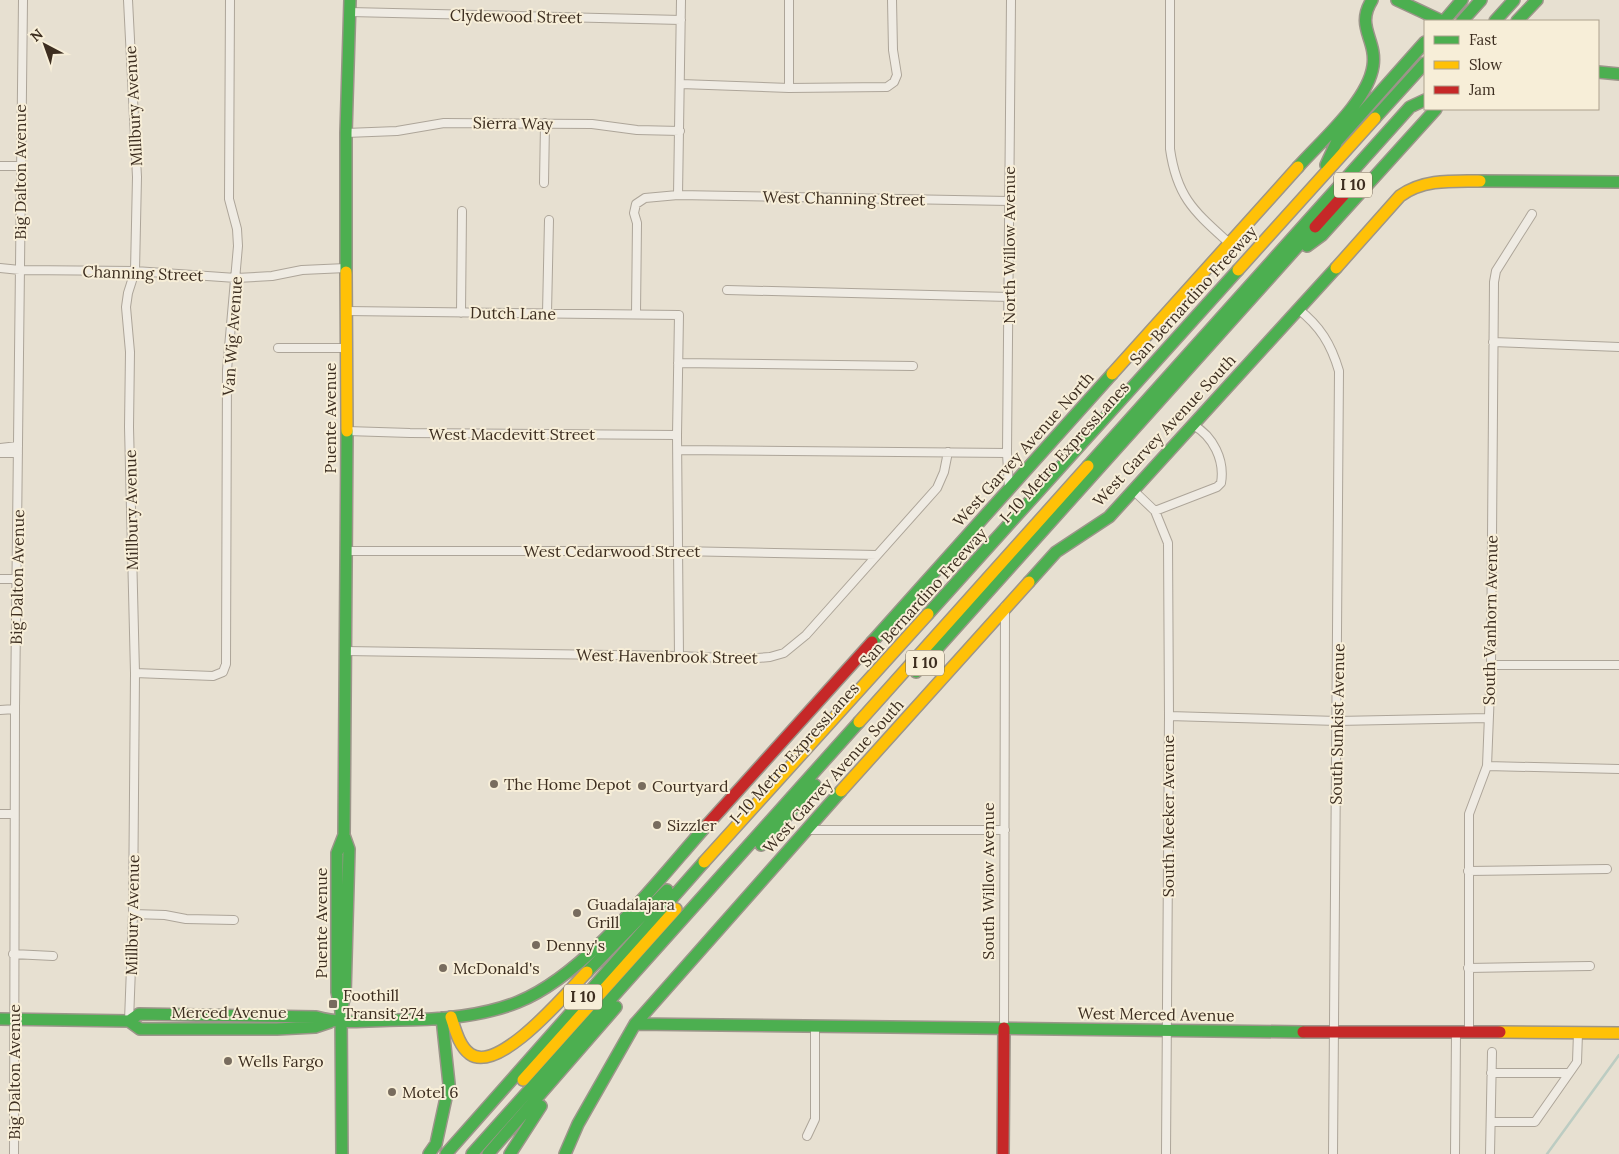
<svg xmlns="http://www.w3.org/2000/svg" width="1619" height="1154" font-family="Lora,serif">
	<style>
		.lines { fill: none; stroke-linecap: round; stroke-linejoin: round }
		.stream { stroke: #bcccc2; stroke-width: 2.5 }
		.street-casing { stroke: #ada599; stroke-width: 10 }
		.fast-casing { stroke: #9c958a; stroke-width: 14 }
		.slow-casing { stroke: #9c958a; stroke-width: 14 }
		.jam-casing { stroke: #9c958a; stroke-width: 14 }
		.street { stroke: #efebe3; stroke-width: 8 }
		.fast { stroke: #4caf50; stroke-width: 11 }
		.slow { stroke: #ffc107; stroke-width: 11 }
		.jam { stroke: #c62828; stroke-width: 11 }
		.poi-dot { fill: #786c5e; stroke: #f7eed8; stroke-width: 2 }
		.labels { text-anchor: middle; stroke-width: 4; stroke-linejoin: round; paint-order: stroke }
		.shield { fill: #f7eed8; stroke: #756857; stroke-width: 1 }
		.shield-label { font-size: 15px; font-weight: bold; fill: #3d2e20 }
		.street-label { font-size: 16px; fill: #3d2e20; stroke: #f7eed8 }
		.poi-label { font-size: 16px; fill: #3d2e20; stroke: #f7eed8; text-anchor: start }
	</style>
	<rect width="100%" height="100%" fill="#e7e0d1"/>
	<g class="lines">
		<path class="stream" d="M1547 1154 1619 1055"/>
		<defs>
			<path id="street" d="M128 0 137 177 135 271 128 293 126 307 130 352 129 427 135 673 133 914 129 1021
				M1170 0V149C1177 198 1195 212 1229 243
				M350 12 681 20
				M681 84 789 88 887 87 894 82 897 75 893 50 892 0
				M789 88V0
				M346 133 397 131 444 123 592 124 637 130 680 131
				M0 166H19
				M544 183 545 123
				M678 195 681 0
				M0 268 20 270 135 271 236 278 272 276 302 270 346 268
				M727 290 1010 297
				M1298 309C1320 326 1331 344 1339 371L1333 1154
				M346 311 679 315 677 435 679 656
				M461 313 462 211
				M547 313 549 220
				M636 314 637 223 634 213 636 204 645 198 678 195 1009 201
				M1493 342 1619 347
				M278 348H346
				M678 363 913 366
				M347 431 410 433 677 435
				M0 448 18 446
				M678 450 1007 453
				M0 453H18
				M1009 489 1007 453 1011 0
				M1134 491 1155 511 1168 543 1169 716 1166 1154
				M1155 511 1217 487 1221 483C1225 460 1213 436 1193 425
				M346 551H677L877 555
				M0 579H17
				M345 651 679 656 744 659 770 657 784 653 806 635 937 488 944 472 948 452
				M1491 665H1619
				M135 673 213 676 223 672 226 664 227 370 238 246 237 229 229 199 230 0
				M0 710 15 709
				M1169 716 1337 721 1488 718
				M1487 766 1619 769
				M0 814H14
				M808 830H1005
				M1468 871 1607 869
				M133 914 165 915 186 919 234 920
				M13 954 53 956
				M1468 968 1590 966
				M1004 1028 1005 607
				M1469 1032V814L1487 766 1491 665 1494 282 1496 271 1532 214
				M1491 1073H1569
				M1491 1122H1535L1577 1062 1578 1033
				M807 1136 815 1119V1026
				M14 1154 15 709 23 0
				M1455 1154 1456 1033
				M1490 1154 1492 1052"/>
			<path id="fast" d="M1397 0 1442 21
				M1444 21 1462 0
				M1462 21 1481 0
				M1495 21 1514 0
				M1517 21 1537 0
				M1598 72 1619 74
				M1375 118 1425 63
				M1326 165 1337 141 1425 42
				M1298 167C1321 141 1368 101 1373 66 1377 39 1355 27 1372 0
				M1480 181 1619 182
				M1307 246 1322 235 1436 109
				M346 272V133L350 0
				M1088 466 1410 107 1425 100
				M1029 582 1056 552 1109 517 1336 268
				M928 614 1238 270
				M872 642 1112 374
				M916 672 1315 227
				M761 845 815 785
				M587 972 667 890
				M341 1011 345 995 349 849 344 835 347 431
				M0 1019 129 1021 140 1029H277L315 1027 330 1022
				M129 1021 139 1014 316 1017C343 1025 371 1020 399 1020 439 1020 481 1017 518 1002 586 975 658 880 707 825
				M635 1024 1303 1032
				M342 1154 341 1011 337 992V853L344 835
				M429 1154 436 1144 449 1084 442 1018
				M446 1154 704 862
				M472 1154 859 722
				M488 1154 616 1007
				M510 1154 541 1106
				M565 1154 578 1124 635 1024 841 791"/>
			<path id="slow" d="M1336 268 1400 196C1423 179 1452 181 1480 181
				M1238 270 1375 118
				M346 272 347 431
				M1112 374 1298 167
				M859 722 1088 466
				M841 791 1029 582
				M704 862 928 614
				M451 1017C455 1029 459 1046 470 1054 499 1075 568 991 587 972
				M1500 1032 1619 1033
				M523 1080 676 909"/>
			<path id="jam" d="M1315 227 1359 178
				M707 825 872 642
				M1303 1032H1500
				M1003 1154 1004 1028"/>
		</defs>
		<use href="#street" class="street-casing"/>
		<use href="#fast" class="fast-casing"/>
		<use href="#slow" class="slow-casing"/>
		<use href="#jam" class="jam-casing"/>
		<use href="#street" class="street"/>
		<use href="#fast" class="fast"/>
		<use href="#slow" class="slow"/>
		<use href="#jam" class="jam"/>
	</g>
	<g class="poi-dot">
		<circle cx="494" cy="784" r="5"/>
		<circle cx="642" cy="786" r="5"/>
		<circle cx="657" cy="825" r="5"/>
		<circle cx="577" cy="913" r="5"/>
		<circle cx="536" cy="945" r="5"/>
		<circle cx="443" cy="968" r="5"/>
		<rect x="328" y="999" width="10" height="10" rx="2.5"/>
		<circle cx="228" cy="1061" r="5"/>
		<circle cx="392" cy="1092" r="5"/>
	</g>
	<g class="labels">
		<g class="shield">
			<rect x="1334" y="172.5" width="38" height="25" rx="4"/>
			<rect x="906" y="650.5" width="38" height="25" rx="4"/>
			<rect x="564" y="984.5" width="38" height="25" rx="4"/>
		</g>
		<g class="shield-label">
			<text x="1353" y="190">I 10</text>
			<text x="925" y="668">I 10</text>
			<text x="583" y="1002">I 10</text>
		</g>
		<g class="street-label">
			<text transform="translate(516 16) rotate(1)" y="6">Clydewood Street</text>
			<text transform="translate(133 106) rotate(-93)" y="6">Millbury Avenue</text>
			<text transform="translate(513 123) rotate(1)" y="6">Sierra Way</text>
			<text transform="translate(20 172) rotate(-90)" y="6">Big Dalton Avenue</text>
			<text transform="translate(844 198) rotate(1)" y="6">West Channing Street</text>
			<text transform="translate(1009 245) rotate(-90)" y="6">North Willow Avenue</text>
			<text transform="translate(143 273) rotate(2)" y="6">Channing Street</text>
			<text transform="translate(1193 295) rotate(-48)" y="6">San Bernardino Freeway</text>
			<text transform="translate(513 313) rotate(1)" y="6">Dutch Lane</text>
			<text transform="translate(232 336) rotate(-86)" y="6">Van Wig Avenue</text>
			<text transform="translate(330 418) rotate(-90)" y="6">Puente Avenue</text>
			<text transform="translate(1164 430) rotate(-47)" y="6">West Garvey Avenue South</text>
			<text x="512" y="440">West Macdevitt Street</text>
			<text transform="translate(1023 449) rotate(-48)" y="6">West Garvey Avenue North</text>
			<text transform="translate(1064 452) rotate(-48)" y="6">I-10 Metro ExpressLanes</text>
			<text transform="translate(131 510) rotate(-91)" y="6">Millbury Avenue</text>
			<text x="612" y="557">West Cedarwood Street</text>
			<text transform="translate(17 577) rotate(-89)" y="6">Big Dalton Avenue</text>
			<text transform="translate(923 597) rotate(-48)" y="6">San Bernardino Freeway</text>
			<text transform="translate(1490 620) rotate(-89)" y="6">South Vanhorn Avenue</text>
			<text transform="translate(667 656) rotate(1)" y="6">West Havenbrook Street</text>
			<text transform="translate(1337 724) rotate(-89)" y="6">South Sunkist Avenue</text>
			<text transform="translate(794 753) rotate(-48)" y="6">I-10 Metro ExpressLanes</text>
			<text transform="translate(833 776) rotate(-48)" y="6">West Garvey Avenue South</text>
			<text transform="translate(1168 816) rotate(-90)" y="6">South Meeker Avenue</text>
			<text transform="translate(988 881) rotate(-90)" y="6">South Willow Avenue</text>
			<text transform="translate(132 915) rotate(-89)" y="6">Millbury Avenue</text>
			<text transform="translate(321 923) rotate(-90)" y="6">Puente Avenue</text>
			<text x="229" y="1018">Merced Avenue</text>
			<text transform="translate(1156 1014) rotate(1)" y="6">West Merced Avenue</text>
			<text transform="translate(14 1072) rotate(-90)" y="6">Big Dalton Avenue</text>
		</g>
		<g class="poi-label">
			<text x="504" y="790">The Home Depot</text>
			<text x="652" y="792">Courtyard</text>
			<text x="667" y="831">Sizzler</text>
			<text x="587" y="910">Guadalajara<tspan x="587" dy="18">Grill</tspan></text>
			<text x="546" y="951">Denny's</text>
			<text x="453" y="974">McDonald's</text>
			<text x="343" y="1001">Foothill<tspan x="343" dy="18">Transit 274</tspan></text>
			<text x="238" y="1067">Wells Fargo</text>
			<text x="402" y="1098">Motel 6</text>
		</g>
	</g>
	<rect x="1424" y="20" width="175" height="90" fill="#f7eed8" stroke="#ada18e"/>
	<rect x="1434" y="36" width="25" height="8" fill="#4caf50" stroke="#ada18e"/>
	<text x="1469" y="45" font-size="15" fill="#3d2e20">Fast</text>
	<rect x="1434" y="61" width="25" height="8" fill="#ffc107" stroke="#ada18e"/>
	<text x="1469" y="70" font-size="15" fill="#3d2e20">Slow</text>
	<rect x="1434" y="86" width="25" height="8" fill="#c62828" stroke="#ada18e"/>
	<text x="1469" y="95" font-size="15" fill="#3d2e20">Jam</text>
	<g transform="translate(45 45) rotate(319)" stroke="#f7eed8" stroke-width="4" paint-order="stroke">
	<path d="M0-4L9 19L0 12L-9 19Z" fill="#3d2e20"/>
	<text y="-8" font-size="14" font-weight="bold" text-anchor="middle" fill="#3d2e20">N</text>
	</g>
</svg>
